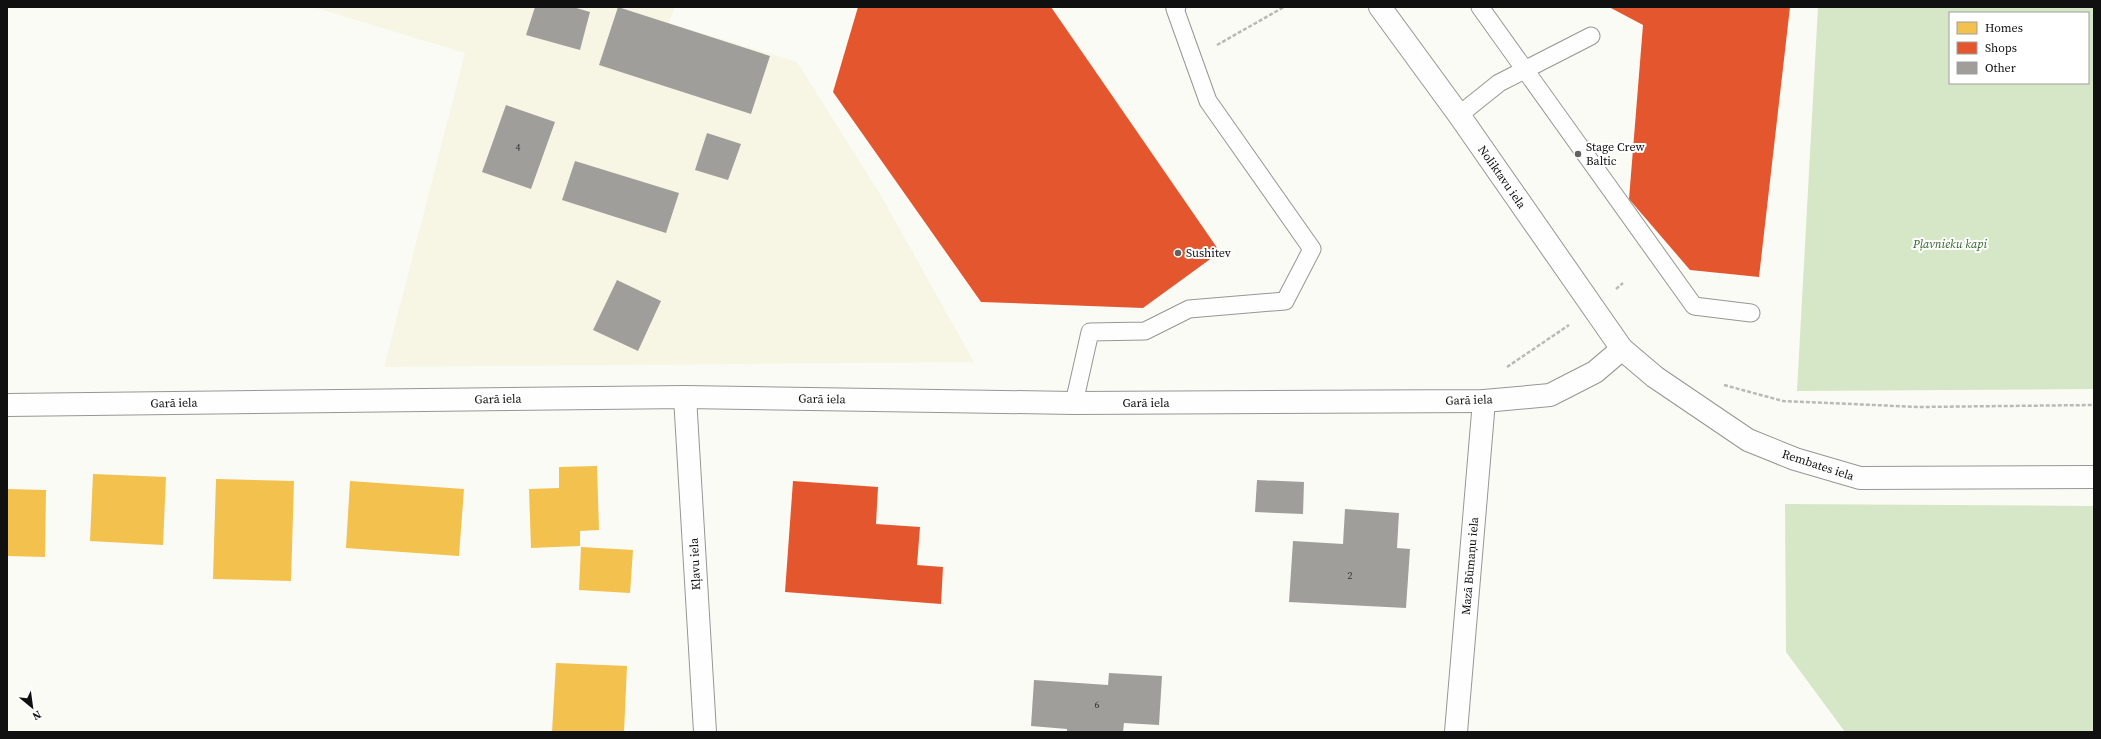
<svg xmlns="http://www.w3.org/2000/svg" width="2101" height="739" font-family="'Source Serif 4',serif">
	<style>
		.farmland { fill: #f7f6e4 }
		.forest { fill: #d5e7c6; fill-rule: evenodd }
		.homes { fill: #f2c14e }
		.shops { fill: #e4572e }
		.building { fill: #9f9e9b }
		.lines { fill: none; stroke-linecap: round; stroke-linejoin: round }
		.service-casing { stroke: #969694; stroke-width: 19 }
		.minor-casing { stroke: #969694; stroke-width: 24 }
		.tertiary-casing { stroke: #969694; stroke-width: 24 }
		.path { stroke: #b9b9b8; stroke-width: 2.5; stroke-dasharray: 4 2; stroke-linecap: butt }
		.service { stroke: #fefefe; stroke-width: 17 }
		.minor { stroke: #fefefe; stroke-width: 22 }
		.tertiary { stroke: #fefefe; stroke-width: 22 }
		.poi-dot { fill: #626260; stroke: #fff; stroke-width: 1.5 }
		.labels { text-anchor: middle; stroke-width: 4; stroke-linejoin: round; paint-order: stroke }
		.number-label { font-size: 10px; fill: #343433 }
		.poi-label { font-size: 12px; fill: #101010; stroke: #fff; text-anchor: start }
		.street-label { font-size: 12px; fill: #101010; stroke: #fff }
		.park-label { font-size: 12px; font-style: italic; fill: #2f6324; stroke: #fff }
	</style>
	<rect width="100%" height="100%" fill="#fbfbf6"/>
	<path class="farmland" d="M313 7H675L669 23 797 62 879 192 974 362 384 367 465 53Z"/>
	<path class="forest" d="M1818 7H2094V389L1797 391ZM1950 13H2088V83H1950Z
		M1785 504 2094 506V732H1845L1786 652Z"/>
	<path class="homes" d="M597 466 599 530 580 531V546L531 548 529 489 559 488V467Z
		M93 474 166 477 163 545 90 541Z
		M216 479 294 481 291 581 213 579Z
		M350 481 464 489 459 556 346 548Z
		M7 489 46 490 45 557 7 556Z
		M581 547 633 550 630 593 579 590Z
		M556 663 627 666 624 732H552Z"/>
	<path class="shops" d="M858 7H1051L1220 252 1143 308 981 302 833 92Z
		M1609 7H1790L1759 277 1690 270 1629 199 1643 25Z
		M793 481 878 487 876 524 920 527 917 565 943 567 941 604 785 592Z"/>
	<path class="building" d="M535 7H573L590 12 580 50 526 35Z
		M618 7 770 56 751 114 599 65Z
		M506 105 555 122 531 189 482 172Z
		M707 133 741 144 728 180 695 170Z
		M575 161 679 193 666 233 562 200Z
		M617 280 661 301 638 351 593 330Z
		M1257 480 1304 482 1303 514 1255 512Z
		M1345 509 1399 513 1397 548 1410 549 1406 608 1289 602 1293 541 1343 544Z
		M1109 673 1162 676 1159 725 1124 723 1123 732H1067V729L1031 726 1034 680 1108 685Z"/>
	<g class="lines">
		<defs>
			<path id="service" d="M1480 7 1694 306 1751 313
				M1459 115 1499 83 1591 36
				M1074 403 1090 332 1145 331 1189 309 1285 301 1312 249 1208 101 1175 9 1177 7"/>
			<path id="minor" d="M1380 7 1459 115 1622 349
				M685 397 705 732
				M1456 732 1484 401"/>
			<path id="tertiary" d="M7 405 685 397 1074 403 1484 401 1550 395 1595 372 1622 349 1655 377 1748 440 1795 459 1860 478 2094 477"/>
		</defs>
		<use href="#service" class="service-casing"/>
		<use href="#minor" class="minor-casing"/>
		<use href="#tertiary" class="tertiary-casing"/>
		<path class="path" d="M1217 45 1284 7
			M1616 289 1623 283
			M1507 367 1569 325
			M1724 385 1783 401 1919 407 2094 405"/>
		<use href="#service" class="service"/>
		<use href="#minor" class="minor"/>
		<use href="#tertiary" class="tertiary"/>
	</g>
	<g class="poi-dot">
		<circle cx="1578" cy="154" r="4"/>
		<circle cx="1178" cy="253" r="4"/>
	</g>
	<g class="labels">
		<g class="number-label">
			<text x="518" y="151">4</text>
			<text x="1350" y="579">2</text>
			<text x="1097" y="708">6</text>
		</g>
		<g class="poi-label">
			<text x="1586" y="151">Stage Crew<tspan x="1586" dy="14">Baltic</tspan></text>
			<text x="1186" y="257">Sushitev</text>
		</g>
		<g class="street-label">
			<text transform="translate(1502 177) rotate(55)" y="4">Noliktavu iela</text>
			<text transform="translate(498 399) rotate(-1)" y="4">Garā iela</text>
			<text transform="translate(822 399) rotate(1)" y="4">Garā iela</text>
			<text transform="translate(1469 400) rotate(-2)" y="4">Garā iela</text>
			<text transform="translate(174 403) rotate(-1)" y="4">Garā iela</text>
			<text x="1146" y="407">Garā iela</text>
			<text transform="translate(1818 465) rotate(18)" y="4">Rembates iela</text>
			<text transform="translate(695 564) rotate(-93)" y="4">Kļavu iela</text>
			<text transform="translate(1470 566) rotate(-85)" y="4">Mazā Būmaņu iela</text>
		</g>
		<g class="park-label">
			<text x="1950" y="248">Pļavnieku kapi</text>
		</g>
	</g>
	<rect width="2101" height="739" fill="none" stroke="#101010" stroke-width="16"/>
	<rect x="1949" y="12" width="140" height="72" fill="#ffffff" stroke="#9f9f9f"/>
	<rect x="1957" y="22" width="20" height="12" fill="#f2c14e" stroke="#9f9f9f"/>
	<text x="1985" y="32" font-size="12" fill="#101010">Homes</text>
	<rect x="1957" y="42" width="20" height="12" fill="#e4572e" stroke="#9f9f9f"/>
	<text x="1985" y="52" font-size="12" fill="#101010">Shops</text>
	<rect x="1957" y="62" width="20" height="12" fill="#9f9e9b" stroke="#9f9f9f"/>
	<text x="1985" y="72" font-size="12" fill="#101010">Other</text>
	<g transform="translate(32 707) rotate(151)" stroke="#ffffff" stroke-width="3" paint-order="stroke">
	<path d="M0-3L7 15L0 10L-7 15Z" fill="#101010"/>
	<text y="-6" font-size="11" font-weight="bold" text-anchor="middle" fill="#101010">N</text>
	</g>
</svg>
